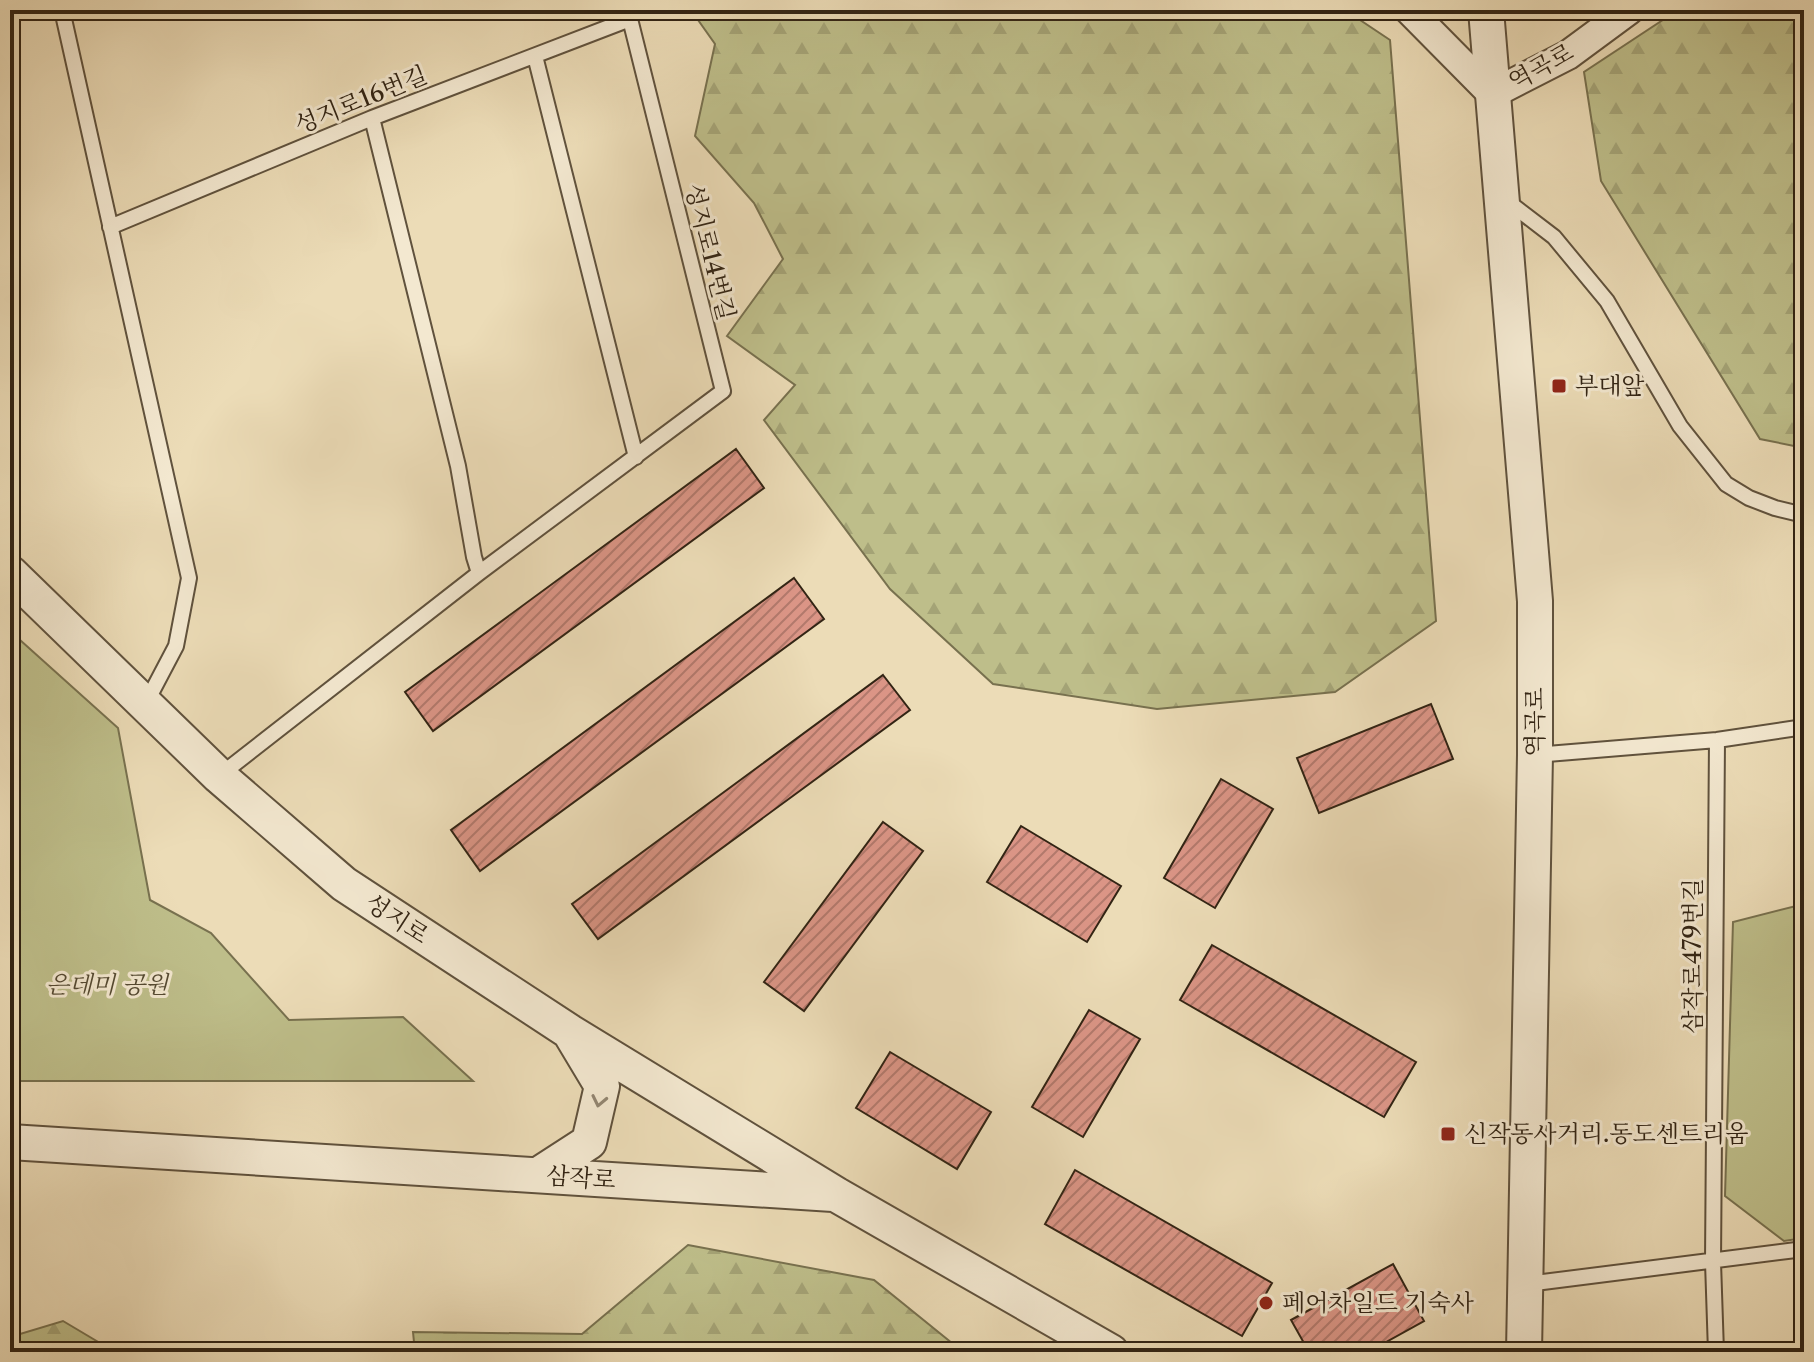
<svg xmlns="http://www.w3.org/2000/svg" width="1814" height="1362" font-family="'Libre Caslon Text','Noto Serif KR',serif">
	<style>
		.forest { fill: url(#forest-firs); stroke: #78714f; stroke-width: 2 }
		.green { fill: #bebe8a; stroke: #78714f; stroke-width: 2 }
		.building { fill: url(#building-hatch); stroke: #322414; stroke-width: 2 }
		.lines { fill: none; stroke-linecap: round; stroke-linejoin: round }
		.service-casing { stroke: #60523d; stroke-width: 18 }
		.minor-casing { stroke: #60523d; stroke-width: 32 }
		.tertiary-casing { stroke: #60523d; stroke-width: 38 }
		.service { stroke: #f3e8d0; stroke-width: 14 }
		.minor { stroke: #f3e8d0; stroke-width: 28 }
		.tertiary { stroke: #f3e8d0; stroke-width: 34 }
		.oneway { stroke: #928672 }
		.poi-dot { fill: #8f2418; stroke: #f3e8d0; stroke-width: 3 }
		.labels { text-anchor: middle; stroke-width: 6; stroke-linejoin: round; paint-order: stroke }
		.street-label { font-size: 24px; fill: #322414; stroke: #f3e8d0 }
		.poi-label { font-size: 24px; fill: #322414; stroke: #f3e8d0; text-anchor: start }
		.park-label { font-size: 24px; font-style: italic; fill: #554a32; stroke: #f3e8d0 }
	</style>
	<defs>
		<pattern id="forest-firs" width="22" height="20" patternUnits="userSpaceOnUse" patternTransform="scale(2)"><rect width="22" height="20" fill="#bebe8a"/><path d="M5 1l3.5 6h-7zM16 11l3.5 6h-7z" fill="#a4a376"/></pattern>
		<pattern id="building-hatch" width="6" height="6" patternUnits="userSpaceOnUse" patternTransform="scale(2)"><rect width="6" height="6" fill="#db9586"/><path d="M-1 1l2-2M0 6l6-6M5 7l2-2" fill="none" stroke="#b2796c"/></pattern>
	</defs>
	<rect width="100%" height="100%" fill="#ecdcb7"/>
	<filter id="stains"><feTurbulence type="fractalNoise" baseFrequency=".0025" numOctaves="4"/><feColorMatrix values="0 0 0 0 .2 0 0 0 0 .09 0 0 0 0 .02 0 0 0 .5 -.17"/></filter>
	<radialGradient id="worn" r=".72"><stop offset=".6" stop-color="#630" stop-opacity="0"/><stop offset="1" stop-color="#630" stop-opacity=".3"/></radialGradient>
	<path class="forest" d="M691 10H1345L1390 40 1436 621 1335 692 1157 709 993 684 890 589 764 420 795 385 727 336 783 259 754 203 695 136 715 44Z
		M1678 10H1804V448L1760 439 1601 181 1584 72Z
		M688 1245 874 1280 963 1352H415L413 1332 582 1334Z
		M63 1321 115 1352H10V1337Z"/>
	<path class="green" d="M10 631 118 728 150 900 211 933 289 1020 403 1017 473 1081H10Z
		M1804 904V1238L1784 1241 1725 1196 1733 922Z"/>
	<path class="building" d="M736 449 764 488 433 731 405 692Z
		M794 578 824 619 480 871 451 830Z
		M883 675 910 710 598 939 572 904Z
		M1431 704 1453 759 1319 813 1297 758Z
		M1221 779 1273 809 1215 908 1164 878Z
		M883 822 923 851 804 1011 764 982Z
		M1021 826 1121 886 1087 942 987 882Z
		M1212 945 1416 1062 1384 1117 1180 1000Z
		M1089 1010 1140 1039 1083 1137 1032 1107Z
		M890 1052 991 1112 957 1169 856 1108Z
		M1075 1170 1272 1283 1242 1336 1045 1224Z
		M1393 1264 1424 1321 1368 1352H1309L1291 1320Z"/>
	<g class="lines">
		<defs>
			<path id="service" d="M62 10 189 578 176 646 146 703
				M535 56 636 457
				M372 118 458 466 474 557 479 573
				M1507 201 1554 237 1607 301 1680 426 1726 484 1749 498 1775 508 1804 515
				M110 227 372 118 630 19 723 391 479 573 219 776
				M1535 755 1717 740 1804 727
				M1527 1284 1804 1249
				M1716 1352 1713 1262 1717 740"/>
			<path id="minor" d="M1409 10 1492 94 1568 55 1629 10"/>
			<path id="tertiary" d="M1486 10 1535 601V755L1524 1352
				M10 573 219 776 344 884 570 1032 837 1195 1111 1352
				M10 1142 833 1194
				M538 1175 589 1142 602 1086 572 1036"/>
		</defs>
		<use href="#service" class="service-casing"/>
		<use href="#minor" class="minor-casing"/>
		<use href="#tertiary" class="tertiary-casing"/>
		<use href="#service" class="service"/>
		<use href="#minor" class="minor"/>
		<use href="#tertiary" class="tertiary"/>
	</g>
	<defs><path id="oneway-chevron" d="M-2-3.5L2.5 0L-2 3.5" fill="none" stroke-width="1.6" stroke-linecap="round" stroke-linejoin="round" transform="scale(2)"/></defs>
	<use class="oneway" href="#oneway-chevron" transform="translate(599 1101) rotate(102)"/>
	<g class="poi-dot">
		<rect x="1551" y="378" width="16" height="16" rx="4"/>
		<rect x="1440" y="1126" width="16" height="16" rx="4"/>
		<circle cx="1266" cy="1303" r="8"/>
	</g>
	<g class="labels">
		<g class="street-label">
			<text transform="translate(1541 67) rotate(-29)" y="8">역곡로</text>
			<text transform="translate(361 100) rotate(-22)" y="8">성지로16번길</text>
			<text transform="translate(710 252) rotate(76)" y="8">성지로14번길</text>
			<text transform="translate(1535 722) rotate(-90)" y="8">역곡로</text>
			<text transform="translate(397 919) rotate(33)" y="8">성지로</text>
			<text transform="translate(1693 956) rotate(-90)" y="8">삼작로479번길</text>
			<text transform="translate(581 1178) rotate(4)" y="8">삼작로</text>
		</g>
		<g class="poi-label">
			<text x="1575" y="394">부대앞</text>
			<text x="1464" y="1142">신작동사거리.동도센트리움</text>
			<text x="1282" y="1311">페어차일드 기숙사</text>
		</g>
		<g class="park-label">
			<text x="107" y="993">은데미 공원</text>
		</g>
	</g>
	<rect width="1814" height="1362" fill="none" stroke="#ecdcb7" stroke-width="40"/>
	<rect x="12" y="12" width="1790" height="1338" fill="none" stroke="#322414" stroke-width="4"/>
	<rect x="20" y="20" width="1774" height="1322" fill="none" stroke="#322414" stroke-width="2"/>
	<rect width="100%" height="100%" filter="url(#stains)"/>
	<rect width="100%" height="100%" fill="url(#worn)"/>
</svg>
